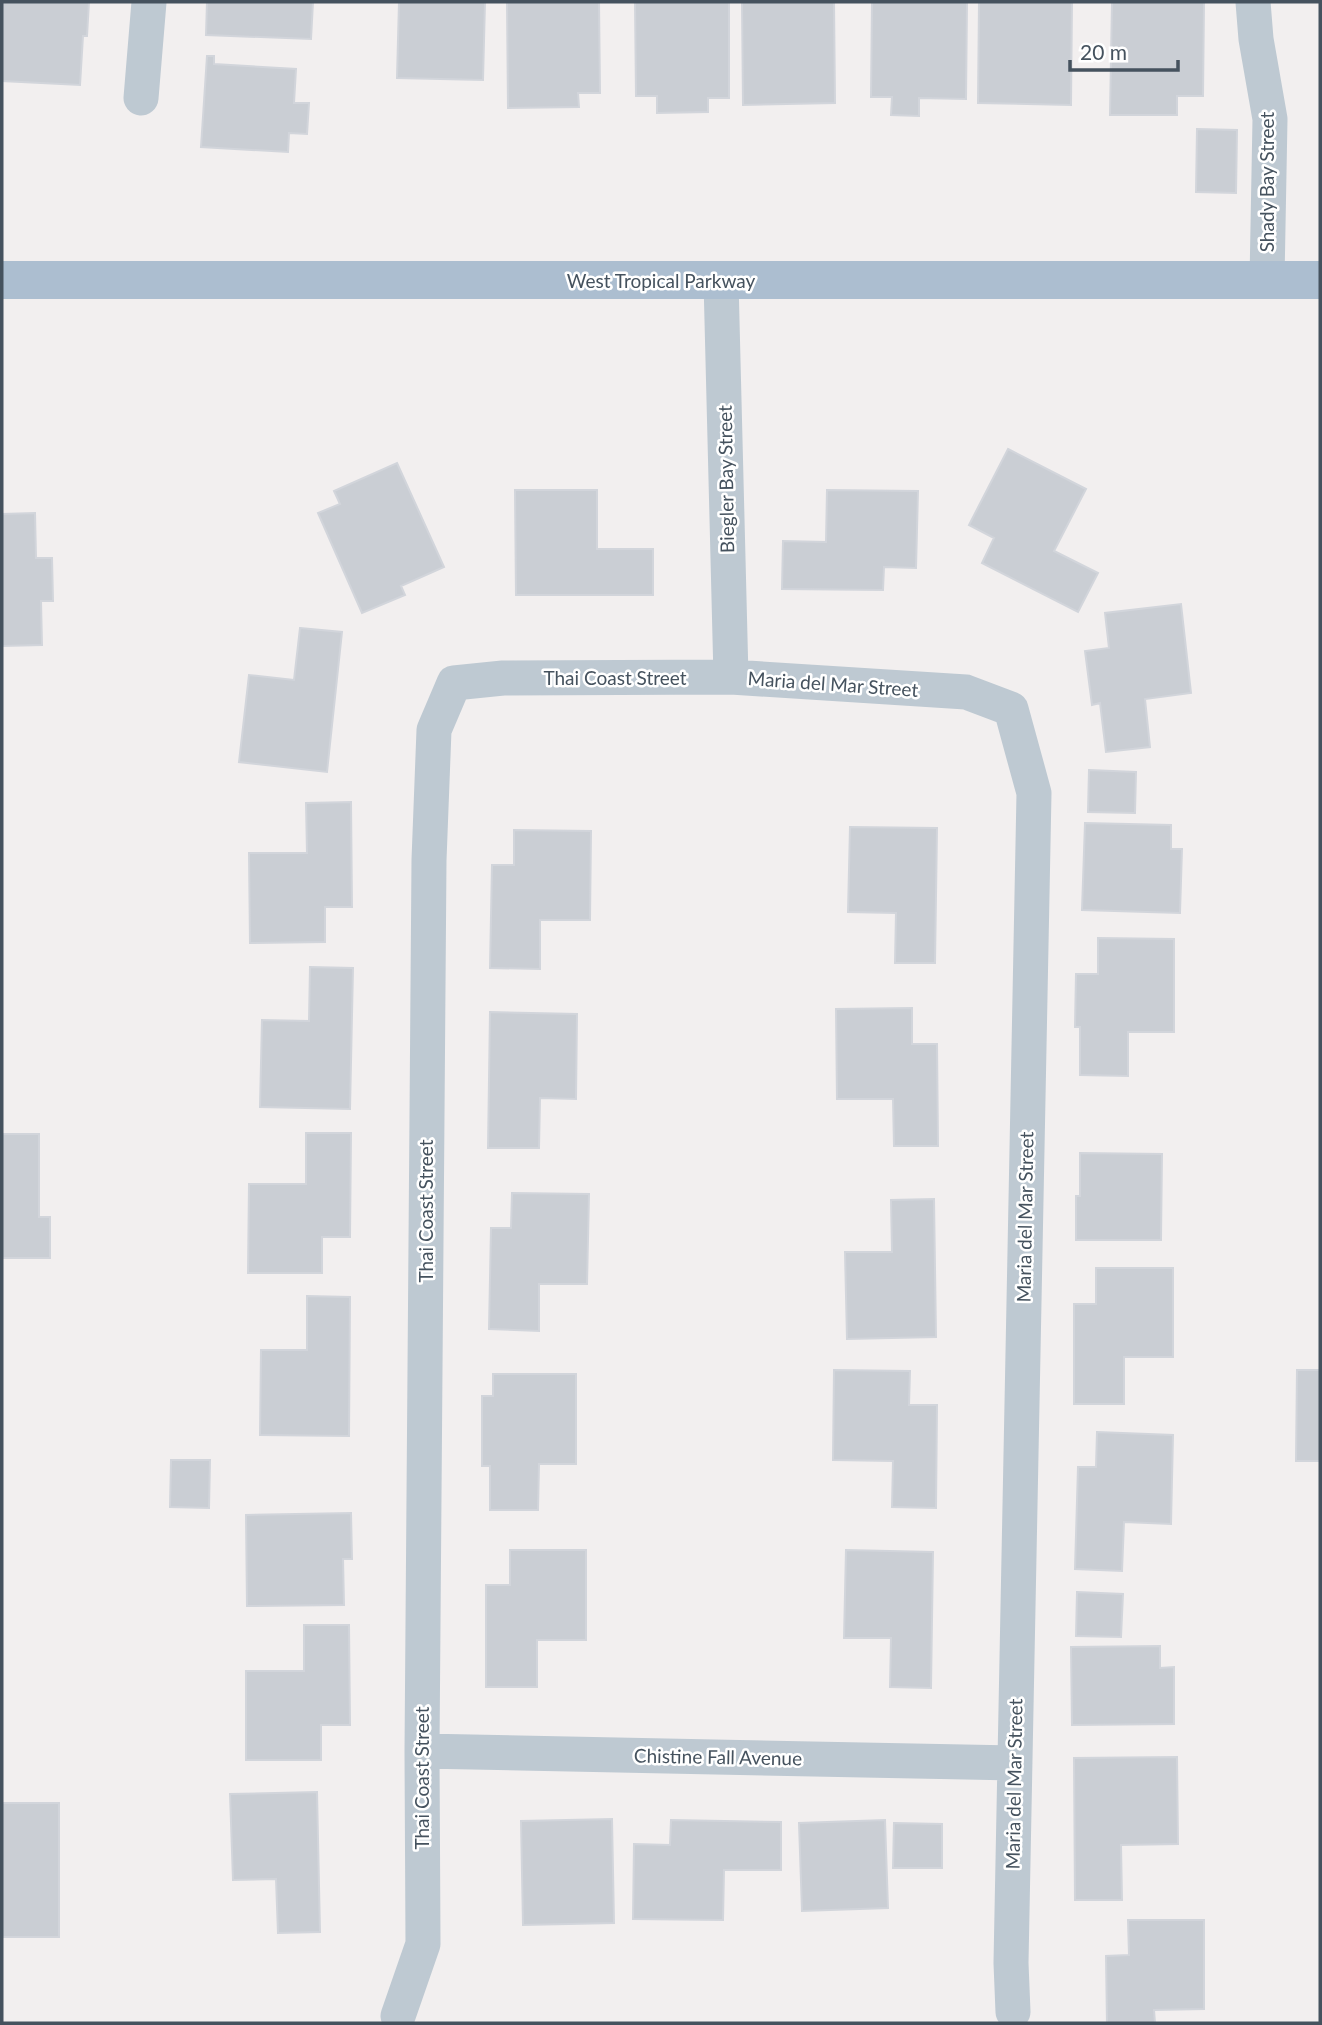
<svg xmlns="http://www.w3.org/2000/svg" width="1322" height="2025" font-family="Lato,sans-serif">
	<style>
		.building { fill: #caced4; stroke: #d2d5db; stroke-width: 2 }
		.lines { fill: none; stroke-linecap: round; stroke-linejoin: round }
		.minor { stroke: #bec9d2; stroke-width: 35 }
		.major { stroke: #acbed0; stroke-width: 38 }
		.labels { text-anchor: middle; stroke-width: 5; stroke-linejoin: round; paint-order: stroke }
		.street-label { font-size: 19px; fill: #45525e; stroke: #fff }
	</style>
	<rect width="100%" height="100%" fill="#f2efef"/>
	<path class="building" d="M2 2H89L87 36H83L80 85 2 81Z
		M207 2H313L311 39 206 35Z
		M399 2H485L483 80 397 78Z
		M507 2H599L600 93H578L579 107 508 108Z
		M635 2H729V98H708V112L657 113V96H636Z
		M742 2H834L835 103 743 105Z
		M872 2H967L966 99 919 98V116L891 115 892 97H871Z
		M979 2H1072L1071 105 978 103Z
		M1112 2H1204L1203 96H1177V115H1110Z
		M207 56H214V64L296 69 294 103H309L307 134 289 133 288 152 201 147Z
		M1197 129 1237 130 1236 193 1196 192Z
		M1008 449 1086 489 1054 551 1098 573 1078 612 982 563 994 538 969 525Z
		M397 463 444 567 401 586 405 595 362 613 318 513 340 504 334 491Z
		M515 490H597V549H653V595H516Z
		M827 490 918 491 916 568 884 567 883 590 782 589 783 541 826 542Z
		M35 513 36 558H52L53 601H41L42 645 2 646V514Z
		M1181 604 1191 693 1145 699 1150 747 1106 752 1100 703 1092 705 1085 651 1109 648 1105 613Z
		M300 628 342 632 327 772 239 762 249 675 294 680Z
		M1089 770 1136 772 1135 813 1088 812Z
		M351 802 352 907H325V942L250 943 249 853H307L306 803Z
		M1085 823 1171 825V849H1182L1180 913 1082 910Z
		M850 827 937 828 935 963H895L896 913 848 912Z
		M514 830 591 831 590 920H540V969L490 968 492 865H514Z
		M1098 938 1174 939V1032H1128V1076L1080 1075V1027H1075L1076 974H1098Z
		M310 967 353 968 350 1109 260 1107 262 1020 309 1021Z
		M912 1008V1044H937L938 1146H894L893 1099H837L836 1009Z
		M490 1012 577 1014 576 1099 540 1098 539 1148H488Z
		M306 1133H351L350 1237H322V1273H248L249 1184H306Z
		M2 1134H39V1217H50V1258H2Z
		M1080 1153 1162 1154 1161 1240H1076V1196H1080Z
		M512 1193 589 1194 587 1284H539V1331L489 1329 491 1228H511Z
		M934 1199 936 1337 847 1339 845 1252H892L891 1200Z
		M1096 1268H1173V1357H1124V1404H1074V1304H1096Z
		M307 1296 350 1297 349 1436 260 1435 261 1350H307Z
		M834 1370 910 1371 909 1405H937L936 1508 892 1507 893 1461 833 1460Z
		M1297 1370H1320V1461H1296Z
		M493 1374H576V1464H539L538 1510H490V1466H482V1396H493Z
		M1097 1432 1173 1435 1171 1524 1124 1522 1122 1571 1075 1569 1078 1467H1096Z
		M171 1460H210L209 1508 170 1507Z
		M351 1513 352 1559H343L344 1605 247 1606 246 1515Z
		M510 1550H586V1640H537V1687H486V1585H510Z
		M846 1550 933 1552 931 1688 890 1687 891 1638H844Z
		M1077 1592 1123 1594 1121 1637 1076 1636Z
		M304 1625H349L350 1725H321V1760H246V1671H304Z
		M1160 1646V1668L1174 1667V1724L1072 1725 1071 1647Z
		M1177 1757 1178 1844 1121 1845 1122 1900H1075L1074 1758Z
		M317 1792 320 1932 278 1933 276 1879 233 1880 230 1794Z
		M2 1803H59V1937H2Z
		M612 1819 614 1923 523 1925 521 1821Z
		M671 1820 781 1822V1870H724L723 1920 633 1919 634 1844 670 1845Z
		M885 1820 888 1908 802 1911 799 1823Z
		M894 1823 942 1824V1868H893Z
		M1128 1920H1204V2009L1154 2010 1155 2023H1107L1106 1956 1129 1955Z"/>
	<g class="lines">
		<path class="minor" d="M1253 2 1256 39 1270 119 1267 280
			M141 98 149 2
			M721 281 731 677
			M422 1751 1015 1763
			M398 2016 423 1944 422 1751 429 860 434 730 454 683 503 678 731 677 966 692 1011 709 1034 793 1011 1963 1013 2012"/>
		<path class="major" d="M2 280H1320"/>
	</g>
	<g class="labels">
		<g class="street-label">
			<text transform="translate(1267 182) rotate(-90)" y="7">Shady Bay Street</text>
			<text x="661" y="288">West Tropical Parkway</text>
			<text transform="translate(726 479) rotate(-91)" y="7">Biegler Bay Street</text>
			<text x="615" y="685">Thai Coast Street</text>
			<text transform="translate(833 684) rotate(4)" y="7">Maria del Mar Street</text>
			<text transform="translate(426 1211) rotate(-90)" y="7">Thai Coast Street</text>
			<text transform="translate(1025 1217) rotate(-89)" y="7">Maria del Mar Street</text>
			<text transform="translate(718 1757) rotate(1)" y="7">Chistine Fall Avenue</text>
			<text transform="translate(422 1778) rotate(-90)" y="7">Thai Coast Street</text>
			<text transform="translate(1014 1784) rotate(-89)" y="7">Maria del Mar Street</text>
		</g>
	</g>
	<rect width="1322" height="2025" fill="none" stroke="#45525e" stroke-width="7"/>
	<path d="M1070 60v10h108v-10" fill="none" stroke="#45525e" stroke-width="3.5"/>
	<text x="1080" y="60" font-size="21" fill="#45525e" stroke="#ffffff" stroke-width="5" paint-order="stroke">20 m</text>
</svg>
